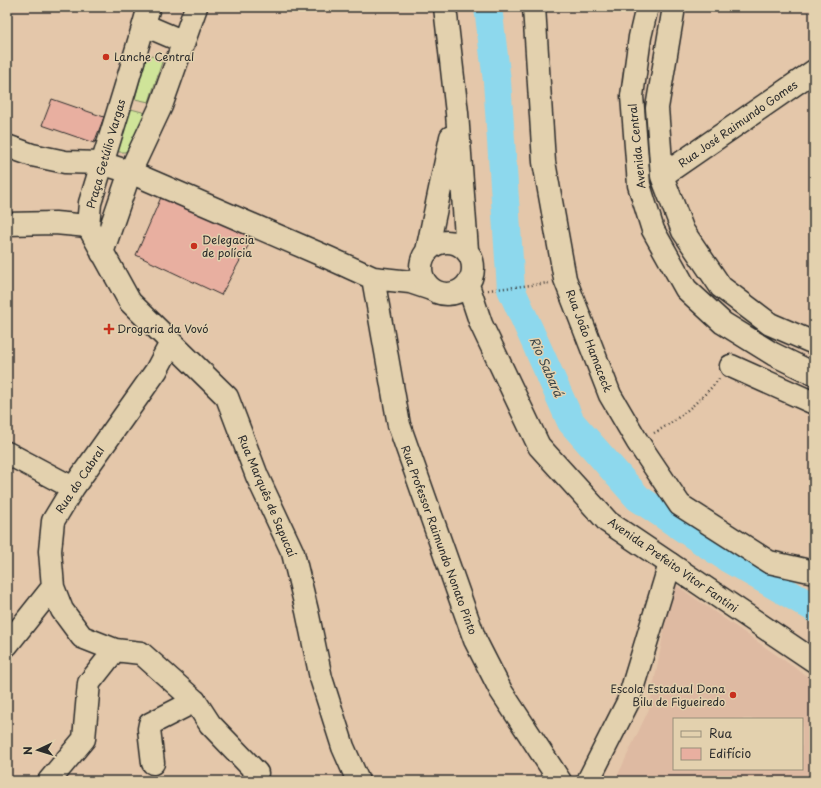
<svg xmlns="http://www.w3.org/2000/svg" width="821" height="788" font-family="'Playpen Sans',sans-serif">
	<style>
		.built { fill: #debaa2; fill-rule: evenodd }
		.green { fill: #cfe499; stroke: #7d8862 }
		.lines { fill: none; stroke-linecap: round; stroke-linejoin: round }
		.river { stroke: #8dd8ed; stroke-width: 28 }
		.building { fill: #e8afa0; stroke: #2b2b2b }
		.minor-casing { stroke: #2b2b2b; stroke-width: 25 }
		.major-casing { stroke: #2b2b2b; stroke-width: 25 }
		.path { stroke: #2b2b2b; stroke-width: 2.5; stroke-dasharray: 1 3; stroke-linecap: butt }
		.minor { stroke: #e3d1ae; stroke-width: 22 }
		.major { stroke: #e3d1ae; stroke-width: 22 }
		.poi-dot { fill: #c8321e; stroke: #e3d1ae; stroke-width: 1.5 }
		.labels { text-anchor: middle; stroke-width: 3; stroke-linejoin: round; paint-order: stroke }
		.poi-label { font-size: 11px; fill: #2b2b2b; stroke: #e3d1ae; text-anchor: start }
		.street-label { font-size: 11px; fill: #2b2b2b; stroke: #e3d1ae }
		.water-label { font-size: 12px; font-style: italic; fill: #3a4548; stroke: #e3d1ae }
	</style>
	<rect width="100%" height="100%" fill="#e4c7aa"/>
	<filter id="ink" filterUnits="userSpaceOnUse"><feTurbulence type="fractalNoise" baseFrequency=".025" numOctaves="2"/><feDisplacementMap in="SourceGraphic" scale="8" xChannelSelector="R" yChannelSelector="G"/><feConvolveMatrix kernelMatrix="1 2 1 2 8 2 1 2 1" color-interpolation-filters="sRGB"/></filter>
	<g filter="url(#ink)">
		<path class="built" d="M673 583 814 681V781H615L649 709ZM674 719H802V769H674Z"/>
		<path class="green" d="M147 55 163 59 149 102 135 99Z
			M131 109 146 113 127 150 125 152H119L118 149V144Z"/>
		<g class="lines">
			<path class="river" d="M488 7 497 81 511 289 571 422 638 498 727 558 814 608"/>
		</g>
		<path class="building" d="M52 99 104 117 94 143 42 125Z
			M162 195 253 237 221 295 136 255Z"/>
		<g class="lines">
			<defs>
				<path id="minor" d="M534 7 544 162 565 279 610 395 637 441 680 505 769 562 814 572
					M647 7 640 37 632 96 639 185 653 230 686 289 723 323 773 354 814 374
					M674 7 657 108 662 176 683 231 721 287 770 324 814 343
					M7 146 32 155 65 162 101 163 130 172 329 258 373 278 410 282 431 289
					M662 176 814 71
					M7 224 55 223 88 226
					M373 278 399 425 475 640 501 691 560 781
					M171 343 156 371 73 488 53 521 50 551 53 587 62 610 82 637 115 650 141 653 195 701 210 724 257 773
					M731 366 814 403
					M7 453 73 488
					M7 645 53 587
					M153 763 149 729 150 724 195 701
					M49 781 84 739 89 683 115 650
					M588 781 628 702 670 564"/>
				<path id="major" d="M149 7 125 89 90 203 88 226 130 302 227 397 257 476 293 553 307 611 321 678 343 747 358 781
					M445 7 457 113 467 250
					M144 25 184 42
					M421 268a26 26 0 1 1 52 0a26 26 0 1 1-52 0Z
					M427 251 451 137
					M102 253 130 172 161 106 196 7
					M468 285 481 324 539 446 608 522 814 661"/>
			</defs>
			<use href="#minor" class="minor-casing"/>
			<use href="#major" class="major-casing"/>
			<path class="path" d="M476 266H481L482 273
				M488 290 549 283
				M654 433C678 420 701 400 719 379"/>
			<use href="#minor" class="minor"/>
			<use href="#major" class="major"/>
		</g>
	</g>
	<g class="poi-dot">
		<circle cx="106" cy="57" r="4"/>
		<circle cx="194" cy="246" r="4"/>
		<path d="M107 323h4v4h4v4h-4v4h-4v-4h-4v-4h4z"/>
		<circle cx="733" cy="695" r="4"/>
	</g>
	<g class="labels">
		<g class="poi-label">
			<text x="114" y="61">Lanche Central</text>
			<text x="202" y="244">Delegacia<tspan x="202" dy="13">de polícia</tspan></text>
			<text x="117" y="333">Drogaria da Vovó</text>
			<text x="725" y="693" text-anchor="end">Escola Estadual Dona<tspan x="725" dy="13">Bilu de Figueiredo</tspan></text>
		</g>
		<g class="street-label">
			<text transform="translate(738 124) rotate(-35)" y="4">Rua José Raimundo Gomes</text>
			<text transform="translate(637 146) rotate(-96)" y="4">Avenida Central</text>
			<text transform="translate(106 154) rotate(-74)" y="4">Praça Getúlio Vargas</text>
			<text transform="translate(589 341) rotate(69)" y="4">Rua João Hamaceck</text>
			<text transform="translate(80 480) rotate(-56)" y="4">Rua do Cabral</text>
			<text transform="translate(267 496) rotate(67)" y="4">Rua Marquês de Sapucaí</text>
			<text transform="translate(439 540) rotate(70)" y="4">Rua Professor Raimundo Nonato Pinto</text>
			<text transform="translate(673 565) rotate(35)" y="4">Avenida Prefeito Vitor Fantini</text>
		</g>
		<g class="water-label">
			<text transform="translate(546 367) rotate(66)" y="4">Rio Sabará</text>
		</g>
	</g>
	<rect width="821" height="788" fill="none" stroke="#e3d1ae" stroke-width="24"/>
	<rect x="12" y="12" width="797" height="764" fill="none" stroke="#2b2b2b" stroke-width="1.5" filter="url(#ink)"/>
	<rect x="673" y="718" width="130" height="52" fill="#e3d1ae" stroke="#998f7a"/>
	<rect x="681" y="731" width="20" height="6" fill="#e3d1ae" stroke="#998f7a"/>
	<text x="709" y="738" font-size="12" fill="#2b2b2b">Rua</text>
	<rect x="681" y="748" width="20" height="12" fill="#e8afa0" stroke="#998f7a"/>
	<text x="709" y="758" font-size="12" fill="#2b2b2b">Edifício</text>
	<g transform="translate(38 750) rotate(266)" stroke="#e3d1ae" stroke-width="3" paint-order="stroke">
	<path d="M0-3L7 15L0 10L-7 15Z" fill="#2b2b2b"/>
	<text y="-6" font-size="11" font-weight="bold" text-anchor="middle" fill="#2b2b2b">N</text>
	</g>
</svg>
